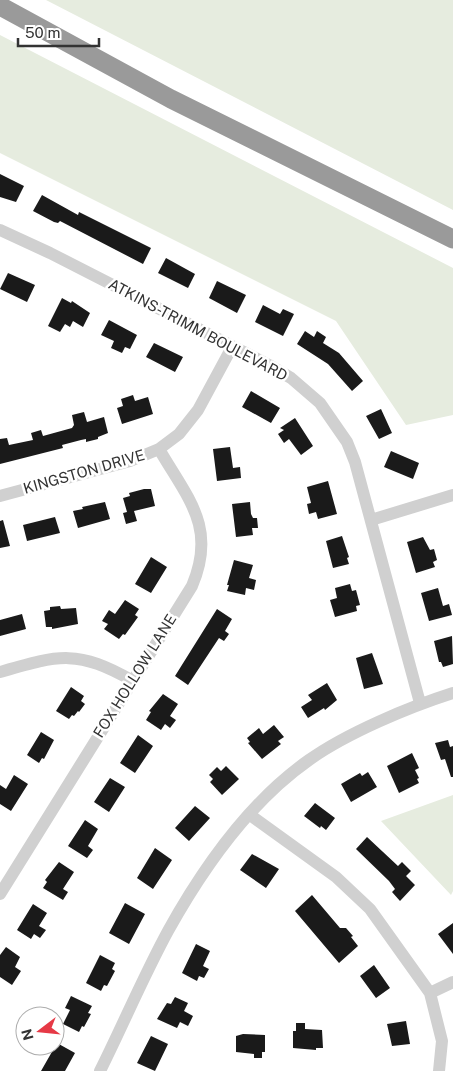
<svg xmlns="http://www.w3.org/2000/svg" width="453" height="1071" font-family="'Public Sans',sans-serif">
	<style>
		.green { fill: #e6ecdf }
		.building { fill: #1a1a1a }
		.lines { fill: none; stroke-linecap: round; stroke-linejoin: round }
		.minor { stroke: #d0d0d0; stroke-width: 12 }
		.highway { stroke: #9a9a9a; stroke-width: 19 }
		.labels { text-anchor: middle; stroke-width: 5; stroke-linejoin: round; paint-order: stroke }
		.street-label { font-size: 15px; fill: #333; stroke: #fff }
	</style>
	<rect width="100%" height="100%" fill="#fff"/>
	<path class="green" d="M46 0H453V210Z
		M0 35 453 268V415L406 425 336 321 0 153Z
		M453 795V891L451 895 381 821Z"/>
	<path class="building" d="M0 174 24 186 16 202 0 197Z
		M42 195 78 215 79 212 151 248 143 264 60 221 58 223 54 222 33 211Z
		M166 258 195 274 188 288 158 273Z
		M8 273 35 285 27 302 0 289Z
		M217 281 246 295 237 313 209 298Z
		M62 298 71 303 72 301 90 313 83 327 73 321 70 327 65 324 60 332 48 326Z
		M263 305 280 314 283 309 294 314 283 336 255 322Z
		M109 320 137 335 130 349 125 347 122 353 111 348 114 341 101 335Z
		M305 331 314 337 317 331 326 337 323 343 339 353 363 381 352 391 328 364 297 344Z
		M154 343 183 357 175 372 146 357Z
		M251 391 280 408 271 423 242 407Z
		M133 395 135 401 148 397 153 414 122 424 117 408 123 406 121 399Z
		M381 409 392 433 379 439 366 416Z
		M84 412 87 422 104 417 108 433 98 437V439L86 442V439L81 440 62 445 63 448 0 464V439L7 438 9 445 33 440 31 433 41 430 43 436 72 428 74 425 72 415Z
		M295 418 313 446 301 455 289 439 284 443 278 434 284 430 280 428Z
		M230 447 233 468 240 467 241 478 217 481 213 449Z
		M391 451 419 463 413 479 384 467Z
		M328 481 337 514 318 519 316 512 309 514 307 504 311 503 307 487Z
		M144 489H151L155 506 134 511 137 521 126 524 123 513 127 512 123 498 130 496 129 493Z
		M105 502 110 519 78 528 73 511 83 509 82 507Z
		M250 502 251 514 253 518H257L258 528H252L253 535 236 537 232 504Z
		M55 517 60 533 27 541 23 525Z
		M3 520 10 546 0 548V521Z
		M342 536 349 557 347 558 349 564 333 568 326 541Z
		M423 537 430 550 434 549 437 560 433 562 435 567 416 573 407 542Z
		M151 557 167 567 151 593 135 584Z
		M234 560 253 565 249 578 256 580 254 590 246 588 245 595 227 591 229 585H227Z
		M350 584 352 591 356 590 360 605 356 606 357 611 335 617 330 600 337 598 335 588Z
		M438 588 443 606 449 604 452 615 429 621 421 593Z
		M125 600 139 609 135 615 138 617 125 635 123 634 119 639 104 629 108 624 102 621 109 610 115 614Z
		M60 606 61 609 76 608 78 624 52 629V627H46L44 611 50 610V607Z
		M217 609 232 619 225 631 229 634 224 641 219 638 188 685 175 676Z
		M22 614 26 629 0 636V620Z
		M452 636 453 664 443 667 441 662H439L434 641Z
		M372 653 383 684 364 689 356 658Z
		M327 683 337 700 325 710 324 708 308 718 301 707 312 700 308 695Z
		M71 687 84 696 81 701 85 704 79 712 78 711 74 716 72 715 69 719 56 711Z
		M163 694 178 704 170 716 176 720 170 728 165 724 161 730 146 720 151 712 149 711Z
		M274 725 284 737 278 741 281 744 262 759 248 743 250 742 247 738 259 728 263 734Z
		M41 732 54 740 44 759 42 758 39 763 27 755Z
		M138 735 153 746 135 773 120 763Z
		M448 740 450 747 453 746V777H451L445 759 441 760 435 743Z
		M412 753 419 768 415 770 419 778 417 779 419 783 399 793 387 766Z
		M226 766 239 779 222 795 210 782 213 779 209 775 217 767 221 771Z
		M368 772 377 787 351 802 341 784 360 773 362 776Z
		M14 775 28 784 11 811 0 804V785L6 789Z
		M110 778 125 787 109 812 94 802Z
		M315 803 335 818 326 830 321 826 320 828 304 816Z
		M195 806 210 818 189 841 175 828Z
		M85 820 98 829 88 846 93 850 87 858 68 846Z
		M367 837 398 866 402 862 411 871 406 876 415 885 400 901 392 892 395 889 389 881 356 849Z
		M155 848 172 860 153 889 137 878Z
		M252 854 279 869 266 888 240 870Z
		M59 862 74 872 63 889 68 892 63 900 43 888 47 882 45 880Z
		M312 895 340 928H346L353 936 351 937 358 946 339 963 295 911Z
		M125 903 145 914 129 944 109 933Z
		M33 904 47 913 39 926 46 930 40 938 34 934 31 939 17 930Z
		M453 923V954L438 934Z
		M196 944 210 951 203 966 209 969 204 978 199 976 197 981 182 973Z
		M6 947 20 957 15 967 21 971 12 985 0 977V955Z
		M100 955 115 963 112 969 115 971 107 986 104 985 101 991 86 983Z
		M374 965 390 988 376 998 360 976Z
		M71 996 92 1006 88 1013 91 1014 84 1027 82 1026 79 1032 63 1024 70 1010 65 1008Z
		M175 997 188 1003 184 1011 193 1016 188 1026 180 1022 177 1028 157 1019 167 1003 171 1004Z
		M406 1021 410 1044 392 1046 387 1024Z
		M296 1023H305V1029L322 1030 323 1048H316V1050L293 1048V1031H296Z
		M243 1034 265 1035V1052H262V1058H254V1054L236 1052V1036Z
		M151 1036 168 1044 155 1071 137 1063Z
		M57 1043 75 1053 65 1071H41Z"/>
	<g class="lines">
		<path class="minor" d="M0 230 50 253 269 365 291 378 320 403 347 442 355 462 420 703
			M0 496 130 461 159 449 179 434 198 410 232 347
			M371 520 453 495
			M0 672C59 655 77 649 133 681
			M250 815 336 877 370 909 430 993 442 1041 439 1071
			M0 894 192 586C217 527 188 499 159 449
			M430 993 453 982
			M100 1071C123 1025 143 977 168 931 203 868 249 802 309 760 347 733 409 707 453 693"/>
		<path class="highway" d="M0 6 171 99 453 239"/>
	</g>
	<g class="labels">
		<g class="street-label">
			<text transform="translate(198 330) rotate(28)" y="5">ATKINS-TRIMM BOULEVARD</text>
			<text transform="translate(84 472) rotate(-16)" y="5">KINGSTON DRIVE</text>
			<text transform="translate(135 676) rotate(-58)" y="5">FOX HOLLOW LANE</text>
		</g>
	</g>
	<g transform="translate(40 1031) rotate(254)"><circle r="24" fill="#ffffff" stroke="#adadad"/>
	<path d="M0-4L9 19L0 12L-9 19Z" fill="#e63946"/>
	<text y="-8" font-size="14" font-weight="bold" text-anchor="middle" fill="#333333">N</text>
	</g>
	<path d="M18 38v8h81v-8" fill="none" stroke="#333333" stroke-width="2.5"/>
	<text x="25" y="38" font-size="15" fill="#333333" stroke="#ffffff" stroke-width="4" paint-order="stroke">50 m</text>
</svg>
